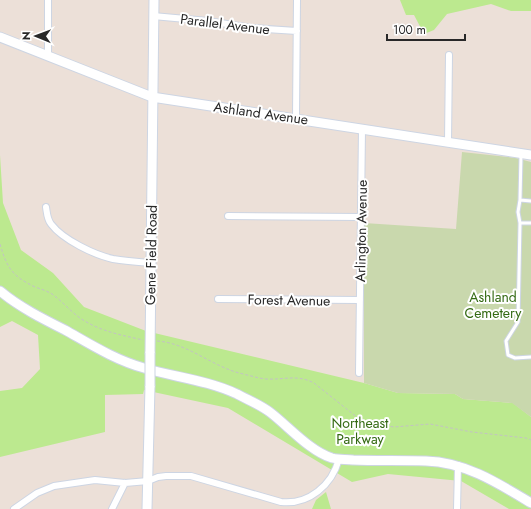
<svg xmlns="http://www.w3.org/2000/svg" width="531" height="509" font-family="Jost,sans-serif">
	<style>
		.green { fill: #bce98f }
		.cemetery { fill: #c9d8ad }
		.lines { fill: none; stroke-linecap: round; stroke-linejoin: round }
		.lane-casing { stroke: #cdd5e3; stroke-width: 5 }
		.street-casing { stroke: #cdd5e3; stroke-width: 8 }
		.secondary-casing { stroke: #cdd5e3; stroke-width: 11 }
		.path { stroke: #c3c3c3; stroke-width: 1; stroke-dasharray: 3 2; stroke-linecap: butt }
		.lane { stroke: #fff; stroke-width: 3 }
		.street { stroke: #fff; stroke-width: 6 }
		.secondary { stroke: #fff; stroke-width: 9 }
		.secondary-bridge-casing { stroke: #cdd5e3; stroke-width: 11; stroke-linecap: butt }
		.secondary-bridge { stroke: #fff; stroke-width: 9 }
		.labels { text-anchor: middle; stroke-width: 4; stroke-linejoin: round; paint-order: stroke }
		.street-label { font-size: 14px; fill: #282828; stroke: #fff }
		.park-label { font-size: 14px; fill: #346a13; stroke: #fff }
	</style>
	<rect width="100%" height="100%" fill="#ece0d8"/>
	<path class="green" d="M400 0H531V11H511L491 4 447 14 434 30 424 34 414 15H406Z
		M0 155 3 203 21 250 53 273 84 307 146 331 364 383 398 393 455 394 463 399 513 403 531 417V509H509L461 481 388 474 352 482 228 408 144 390 143 394 105 395V432L0 457V391L22 388 40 369 38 335 12 321 0 327Z
		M326 492 331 509H312L316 500Z"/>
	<path class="cemetery" d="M462 152 516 158 531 162V417L512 403 463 399 455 394 398 393 364 383V223L456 229Z"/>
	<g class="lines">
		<defs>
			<path id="lane" d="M521 155 520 200 518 212 520 223 518 322 506 341 508 355 515 358 531 357
				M520 200 531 201
				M520 223H531"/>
			<path id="street" d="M153 16 208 21 252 28 297 31
				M48 56V0
				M296 118 297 0
				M448 142 449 55
				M46 207C47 213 47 219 51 224 63 240 95 255 113 259 125 261 138 262 151 263
				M228 216 361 217
				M218 299 360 300
				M359 373 362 129
				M14 509 37 493 54 486 95 480 125 483 148 481 158 477 166 476H191L281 502C309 505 332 485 339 459
				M112 509 125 483
				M457 509 458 465"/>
			<path id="secondary" d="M0 37 152 97 531 155
				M0 291C19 307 43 319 65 330 90 344 115 360 144 368 174 377 207 380 237 394 248 400 261 405 271 413 289 427 310 451 332 458 339 460 346 459 353 460 377 461 402 460 426 461 465 462 498 483 531 503
				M150 353 154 0
				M147 509 150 386"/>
		</defs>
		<use href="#lane" class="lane-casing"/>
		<use href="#street" class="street-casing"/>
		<use href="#secondary" class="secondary-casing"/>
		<path class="path" d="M0 244C7 268 12 276 35 287 41 289 47 291 52 294 62 301 70 311 80 318 99 331 121 335 143 340
			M157 341C187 343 210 365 239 373 248 375 257 378 266 379 284 380 297 374 314 383L358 418 372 423 394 427 430 424 472 432 526 438 531 440"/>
		<use href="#lane" class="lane"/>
		<use href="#street" class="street"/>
		<use href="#secondary" class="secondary"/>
		<defs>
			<path id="secondary-bridge" d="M150 386V353"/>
		</defs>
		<use href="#secondary-bridge" class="secondary-bridge-casing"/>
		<use href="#secondary-bridge" class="secondary-bridge"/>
	</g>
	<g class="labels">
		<g class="street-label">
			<text transform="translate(225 24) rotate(7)" y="5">Parallel Avenue</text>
			<text transform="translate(261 113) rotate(8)" y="5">Ashland Avenue</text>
			<text transform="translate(361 231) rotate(-89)" y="5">Arlington Avenue</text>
			<text transform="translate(151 255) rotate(-89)" y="5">Gene Field Road</text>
			<text transform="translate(289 300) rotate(1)" y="5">Forest Avenue</text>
		</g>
		<g class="park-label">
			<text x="493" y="302">Ashland<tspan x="493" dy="16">Cemetery</tspan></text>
			<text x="360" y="428">Northeast<tspan x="360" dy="16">Parkway</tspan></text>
		</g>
	</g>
	<g transform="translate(36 36) rotate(271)" stroke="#ffffff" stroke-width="3" paint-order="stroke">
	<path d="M0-3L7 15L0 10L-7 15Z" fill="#282828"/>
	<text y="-6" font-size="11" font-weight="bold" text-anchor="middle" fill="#282828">N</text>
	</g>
	<path d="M387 34v6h78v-6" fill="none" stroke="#282828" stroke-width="2"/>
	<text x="393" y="34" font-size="12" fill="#282828" stroke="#ffffff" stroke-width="3" paint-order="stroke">100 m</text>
</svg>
